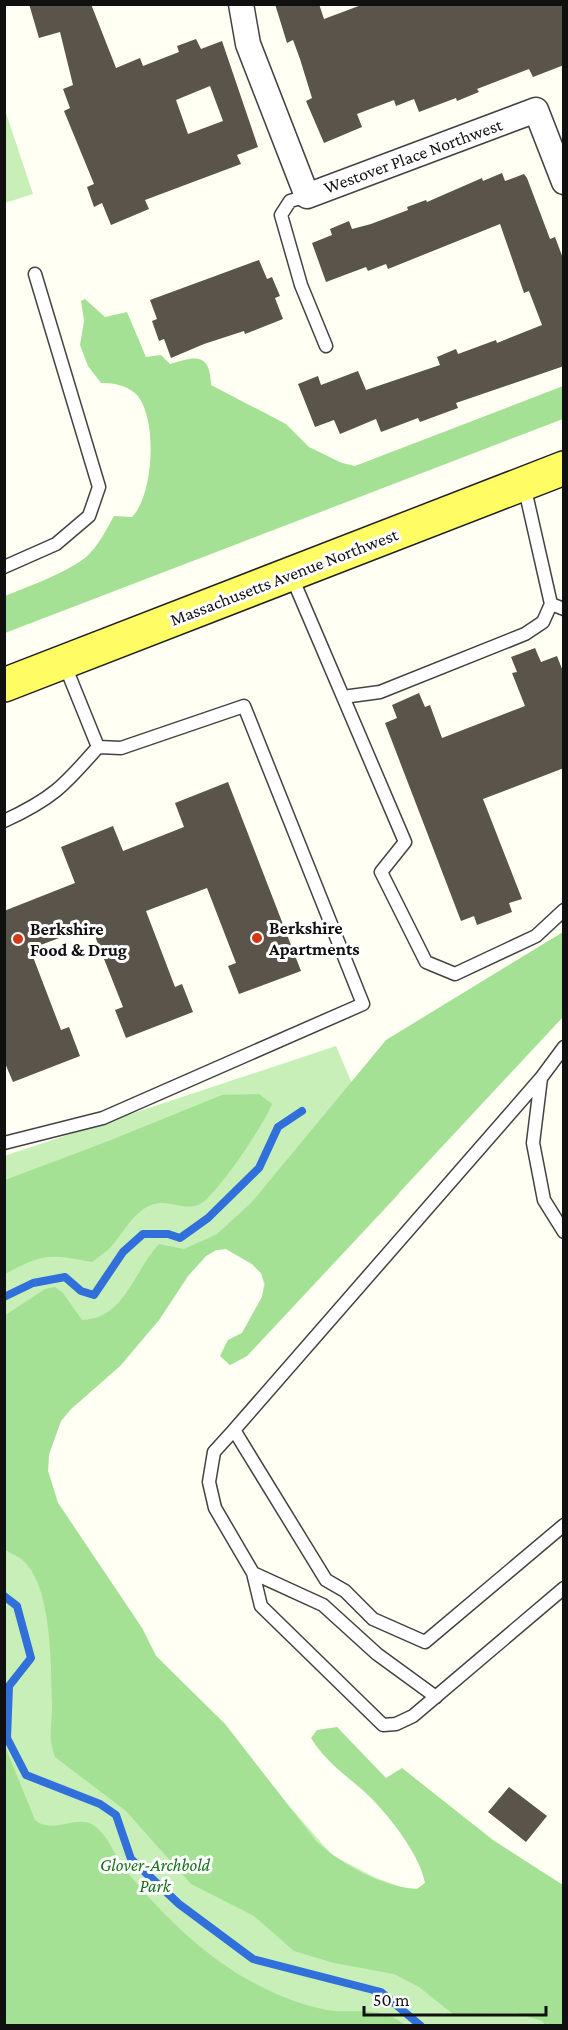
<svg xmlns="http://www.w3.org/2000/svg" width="568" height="2030" font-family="'Crimson Pro',serif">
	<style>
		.green { fill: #c7efb7 }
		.forest { fill: #a5e195 }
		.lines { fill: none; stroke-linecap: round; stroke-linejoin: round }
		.stream { stroke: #3170db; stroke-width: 8 }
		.building { fill: #5a544b; fill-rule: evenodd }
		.service-casing { stroke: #434343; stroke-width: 15 }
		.minor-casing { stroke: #434343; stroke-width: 27 }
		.primary-casing { stroke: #212121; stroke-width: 36 }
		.service { stroke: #fff; stroke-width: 12 }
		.minor { stroke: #fff; stroke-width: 24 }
		.primary { stroke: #fffd63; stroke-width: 33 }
		.poi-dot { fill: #d03a18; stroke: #fff; stroke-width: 2 }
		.labels { text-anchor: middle; stroke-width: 6; stroke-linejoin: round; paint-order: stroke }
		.street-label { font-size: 18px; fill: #101010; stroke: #fff }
		.poi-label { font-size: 18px; font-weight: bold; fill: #101010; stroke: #fff; text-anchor: start }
		.park-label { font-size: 18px; font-style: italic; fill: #18701a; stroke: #fff }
	</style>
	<rect width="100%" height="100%" fill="#fffff3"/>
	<path class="green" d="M4 107 33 194 5 203H4Z
		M336 1046 399 1194 247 1356 230 1365 220 1356 228 1340 242 1333 262 1297 264 1284 261 1273 252 1264 226 1249 216 1250 206 1256 188 1276 159 1320 120 1366 71 1409 61 1421 49 1454 48 1471 58 1503 142 1628 156 1656 225 1724 283 1799 332 1855 376 1878 404 1888 417 1889 425 1883 563 1885V2025H5L4 1156Z"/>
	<path class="forest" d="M85 299 105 317 127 312 146 357 161 355 170 364C194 357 210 351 211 385L286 424 309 447 342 463 355 466 563 386V419L5 633V596C31 585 62 575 85 558 98 547 106 530 114 516L132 517C154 495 158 417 136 394 126 385 114 383 101 383L88 366 80 345 84 321 81 301Z
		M563 932V1017L247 1356 230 1365 220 1356 228 1340 242 1333 262 1297 265 1284 261 1273 252 1264 226 1249 216 1250 206 1256 188 1276 159 1320 120 1366 71 1409 61 1421 49 1454 48 1471 58 1503 142 1628 156 1656 225 1724 317 1842C343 1865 382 1887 417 1889L425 1883C420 1856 393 1821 374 1801 353 1779 328 1766 311 1738L317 1730 337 1727 386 1778 402 1768 493 1840 563 1885V2025L546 2026 542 2021 516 2013 453 2014 419 1987 394 1974 334 1963 294 1951 254 1916 191 1884 126 1811 55 1757C47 1737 53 1722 52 1702 51 1666 52 1582 21 1559 16 1555 10 1553 5 1550L4 1316 45 1289 55 1287 63 1293 82 1320C125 1319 134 1270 159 1244L184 1249 217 1234 252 1202 386 1040Z
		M259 1094 272 1104C265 1123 217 1195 200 1204 184 1212 167 1198 151 1205 131 1214 124 1233 110 1248 105 1253 98 1257 92 1262 49 1254 44 1253 5 1274V1180L106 1142 222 1095Z
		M4 1744 35 1820C54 1836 78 1812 96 1827 110 1838 115 1858 127 1872 165 1918 212 1964 266 1989 282 1997 301 2004 318 2008 350 2017 376 2002 405 2025H5Z"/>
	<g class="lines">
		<path class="stream" d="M4 1297 33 1283 65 1277 81 1291 94 1295 123 1252 143 1234H168L180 1238 208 1218 259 1168 278 1127 302 1111
			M4 1596 17 1606 31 1658 9 1686 7 1738 26 1775 100 1804 116 1815 131 1859 179 1904 253 1959 381 1992 421 2026"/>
	</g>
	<path class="building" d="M29 4H91L116 68 140 58 143 66 179 52 177 46 196 39 201 49 222 41 258 147 237 155 241 164 145 200 149 209 111 225 102 203 94 207 87 187 94 184 64 111 70 108 63 89 73 85 60 32 39 38ZM210 86 223 121 188 134 176 100Z
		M275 4H319L324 19 364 4H564V65L533 77 529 69 477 89 479 92 457 101 456 98 419 112 414 99 396 106 394 100 357 114 362 127 324 143 306 101 312 98 300 59 293 40 287 43Z
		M502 173 505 181 524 174 527 178 550 239 555 237 564 261V366L456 403 458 408 420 422 418 418 381 432 376 419 340 434 334 420 315 427 298 384 318 376 321 385 358 371 366 390 440 365 437 357 456 349 458 354 496 340 497 343 542 325 529 291 524 293 500 224 388 269 386 264 368 271 366 267 326 282 312 243 332 235 330 229 349 221 352 229 371 224 408 210 407 207 426 200 427 202 482 178 483 181Z
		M259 260 267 279 272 277 280 296 275 298 283 319 245 334 244 331 204 344 171 358 164 339 159 341 152 321 157 319 150 300Z
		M535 648 541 662 557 656 564 674V768L483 799 522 899 509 903 512 912 477 925 474 916 461 921 385 723 397 718 392 705 419 693 425 707 430 705 442 738 525 706 512 673 517 672 511 657Z
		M228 782 301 971 239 994 228 966 236 963 207 888 146 911 175 987 182 984 193 1012 126 1038 115 1010 123 1007 91 926 30 949 61 1030 69 1027 80 1056 13 1082 4 1061V911L75 883 61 847 113 826 123 851 184 827 175 803Z
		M509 1787 547 1816 526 1842 488 1812Z"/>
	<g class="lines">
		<defs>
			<path id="service" d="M307 196 290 201 281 215 301 285 326 346
				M4 567 56 544 89 516 99 487 35 274
				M291 575 405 842 381 872 426 962 455 974 536 936 564 910
				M551 604 564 609
				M343 697 380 692 525 634 543 622 551 604 524 485
				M4 821C52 799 64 786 98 747L64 663
				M564 1047 541 1078 533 1143 544 1200 564 1232
				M541 1078 234 1430 326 1580 345 1591 373 1619 425 1642 564 1525
				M4 1143 103 1118 363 1004 244 706 121 748 98 747
				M234 1430 214 1452 209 1482 215 1508 253 1573 261 1606 383 1725 396 1724 413 1716 564 1588
				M253 1573 323 1605 377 1654 436 1697"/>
			<path id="minor" d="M241 4 248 44 307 196 536 110 564 182"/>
			<path id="primary" d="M4 685 564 468"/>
		</defs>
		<use href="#service" class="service-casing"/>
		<use href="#minor" class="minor-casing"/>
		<use href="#primary" class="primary-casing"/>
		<use href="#service" class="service"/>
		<use href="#minor" class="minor"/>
		<use href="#primary" class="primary"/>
	</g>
	<g class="poi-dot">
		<circle cx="257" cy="938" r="6"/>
		<circle cx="18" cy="939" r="6"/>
	</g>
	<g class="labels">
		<g class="street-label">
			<text transform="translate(413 156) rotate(-20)" y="6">Westover Place Northwest</text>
			<text transform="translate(284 577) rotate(-21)" y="6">Massachusetts Avenue Northwest</text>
		</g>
		<g class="poi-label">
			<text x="269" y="934">Berkshire<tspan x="269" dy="21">Apartments</tspan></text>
			<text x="30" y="935">Berkshire<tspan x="30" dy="21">Food &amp; Drug</tspan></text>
		</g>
		<g class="park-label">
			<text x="155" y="1871">Glover-Archbold<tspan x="155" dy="21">Park</tspan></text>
		</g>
	</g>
	<rect width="568" height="2030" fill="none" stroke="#101010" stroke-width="12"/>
	<path d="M364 2006v9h182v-9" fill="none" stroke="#101010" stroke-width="3"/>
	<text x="373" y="2006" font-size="18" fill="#101010" stroke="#ffffff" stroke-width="4.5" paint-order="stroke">50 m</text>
</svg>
